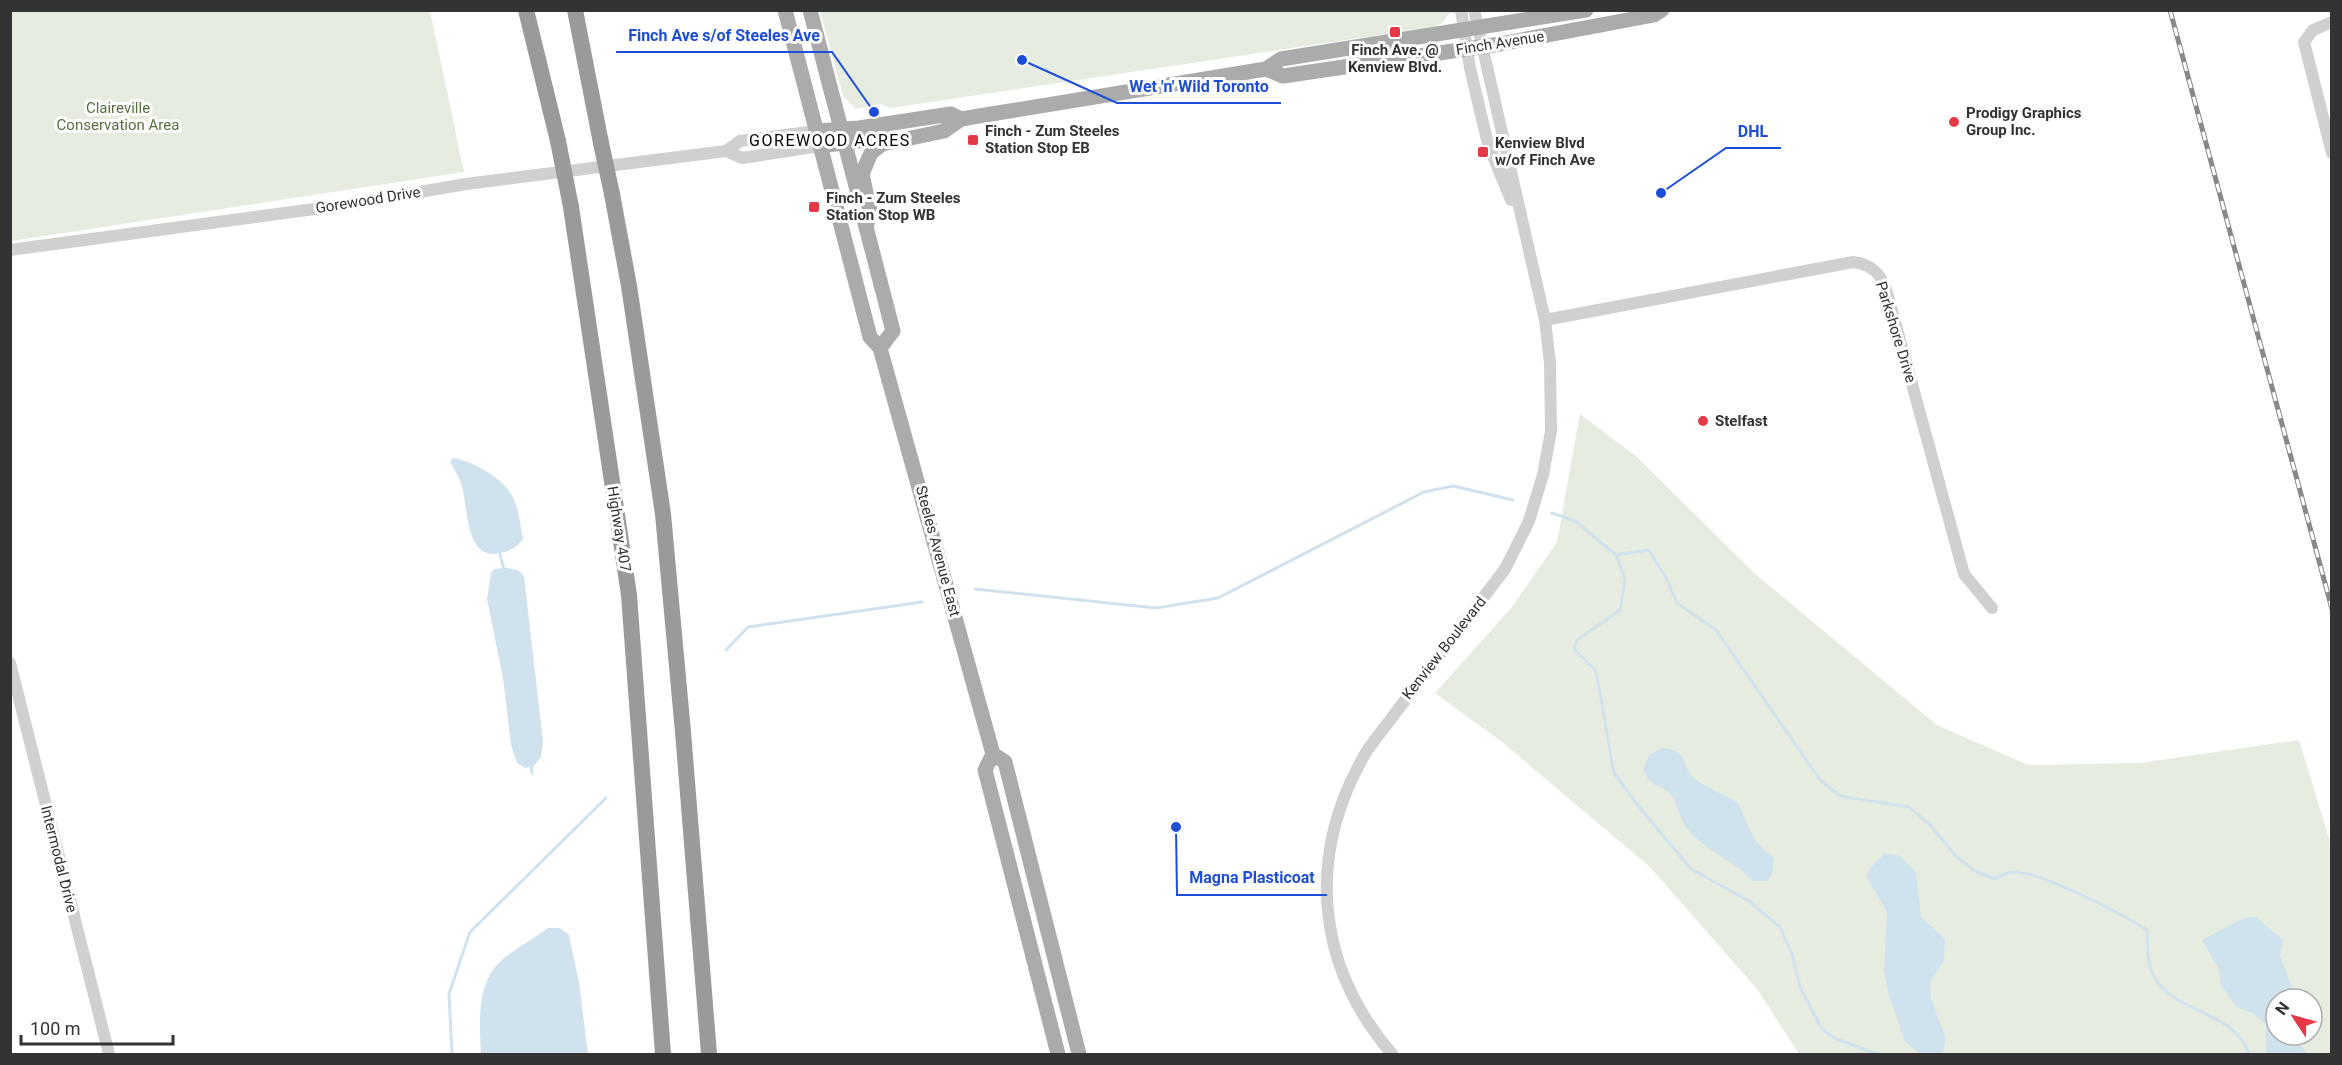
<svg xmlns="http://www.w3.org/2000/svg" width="2342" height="1065" font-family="Roboto,sans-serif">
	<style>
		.green { fill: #e6ecdf; fill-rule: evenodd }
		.water { fill: #cfe2ee }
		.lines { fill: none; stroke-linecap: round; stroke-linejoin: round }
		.stream { stroke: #cfe2ee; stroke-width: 3 }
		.minor { stroke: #d0d0d0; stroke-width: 12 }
		.major { stroke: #ababab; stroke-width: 15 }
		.highway { stroke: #9a9a9a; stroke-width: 16 }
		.rail-casing { stroke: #888; stroke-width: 5 }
		.rail { stroke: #fff; stroke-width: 3; stroke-dasharray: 9; stroke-linecap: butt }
		.highway-bridge { stroke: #9a9a9a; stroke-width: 16 }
		.poi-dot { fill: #e63946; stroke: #fff; stroke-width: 2 }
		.labels { text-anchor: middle; stroke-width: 6; stroke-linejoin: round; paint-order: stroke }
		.street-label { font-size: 15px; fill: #333; stroke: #fff }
		.poi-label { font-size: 15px; font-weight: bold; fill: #333; stroke: #fff; text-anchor: start }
		.park-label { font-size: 15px; fill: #56703f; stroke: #fff }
		.neighbourhood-label { font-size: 16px; letter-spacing: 1.5px; fill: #000; stroke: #fff }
		.leader { fill: none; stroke: #1d4ed8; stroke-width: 2 }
		.callout-dot { fill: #1d4ed8; stroke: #fff; stroke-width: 2 }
		.callout-label { font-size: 16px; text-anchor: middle; font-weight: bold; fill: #1d4ed8; stroke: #fff; stroke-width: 6; stroke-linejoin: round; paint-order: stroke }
	</style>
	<rect width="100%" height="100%" fill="#fff"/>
	<path class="green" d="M11 10 430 11 464 172 11 241Z
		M820 11H1474L1449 14 1442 23 1433 27 891 108 880 104 856 109 843 96Z
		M1580 414 1637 457 1755 574 1937 725 2028 765 2140 763 2299 740 2331 845V1054H1799L1757 989 1650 867 1502 742 1435 693 1512 607 1557 542ZM2276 999H2312V1035H2276Z"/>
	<path class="water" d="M452 458C471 460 501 477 511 494 519 507 520 525 523 539 516 548 511 551 500 553 467 561 468 513 463 491 461 480 456 472 450 462Z
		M507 568 518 570 524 576 543 742 541 757 534 766 525 768 517 763 511 745 503 678 487 599 491 573 494 569Z
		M1662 748C1692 751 1679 766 1695 779 1707 789 1725 794 1738 803 1750 827 1750 841 1774 858L1772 875 1767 881H1753C1733 860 1708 852 1690 832 1679 821 1679 805 1670 794 1660 783 1654 791 1643 770L1649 755Z
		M1885 853 1900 856 1916 872 1921 917 1945 939 1944 961 1930 982 1931 998 1946 1039 1943 1053 1919 1054 1905 1041 1889 996 1884 971 1887 912 1867 877 1870 868Z
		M2256 917 2283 940 2280 956 2295 995 2294 999H2276V1035H2297L2306 1054H2266V1025L2253 1013 2236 1007 2221 985 2219 969 2202 940 2244 918Z
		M548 928H560L569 935 579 983 588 1054H481C480 1027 476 991 495 967 508 952 532 940 548 928Z"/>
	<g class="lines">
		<path class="stream" d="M1552 513 1575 521 1616 555 1625 580 1620 610 1577 640 1574 649 1596 671 1614 773 1636 803 1691 869 1749 901 1780 927 1792 954 1800 987 1822 1029 1836 1039 1877 1054
			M499 550 504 570
			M1616 555 1649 550 1667 580 1677 603 1716 630 1820 780 1840 796 1909 807 1930 825 1956 856 1973 870 1994 879C1999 877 2006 873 2011 872 2039 870 2122 914 2147 930 2148 942 2147 956 2150 967 2164 1014 2235 1008 2249 1054
			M975 589 1156 608 1218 598 1424 492 1453 486 1513 500
			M726 650 748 627 922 602
			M531 764 532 773
			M452 1054 449 994 470 932 606 798"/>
		<path class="minor" d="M1461 10 1470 68 1488 144 1511 200
			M2332 22 2313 30 2304 42 2332 153
			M726 151 742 158 820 146
			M10 250 344 205 466 184 726 151 740 141 816 131
			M1545 320 1853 262C1870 264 1880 272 1886 289L1964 574 1992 608
			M10 663 109 1054
			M1392 1054C1314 963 1306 852 1368 749L1505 569 1529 521 1543 475 1551 431 1550 363 1545 320 1474 10"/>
		<path class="major" d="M785 10 870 337 880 348 993 754 1005 762 1079 1054
			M810 10 857 190
			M1266 69 1283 76 1500 44 1654 15 1662 10
			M816 131 859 128 951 114 961 119
			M820 146 887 137
			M864 219 893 331 880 348
			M866 228 870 211 862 174 871 153 882 144 944 131 961 119 1266 69 1281 59 1586 10
			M993 754 985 770 1058 1054"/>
		<path class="highway" d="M526 10 558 141
			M575 10 601 143
			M612 194 629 286 663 514 683 732 709 1054
			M571 207 629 595 663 1054"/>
		<defs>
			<path id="rail" d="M2170 10 2332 609"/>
		</defs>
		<use href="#rail" class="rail-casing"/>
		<use href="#rail" class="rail"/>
		<path class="highway-bridge" d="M558 141 571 207
			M601 143 612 194"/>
	</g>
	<g class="poi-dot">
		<rect x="1389" y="26" width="12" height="12" rx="3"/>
		<circle cx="1954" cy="122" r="6"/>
		<rect x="967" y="134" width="12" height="12" rx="3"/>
		<rect x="1477" y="146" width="12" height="12" rx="3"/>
		<rect x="808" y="201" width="12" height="12" rx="3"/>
		<circle cx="1703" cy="421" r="6"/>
	</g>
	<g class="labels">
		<g class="street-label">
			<text transform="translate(1500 43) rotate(-9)" y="5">Finch Avenue</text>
			<text transform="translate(368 200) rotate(-9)" y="5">Gorewood Drive</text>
			<text transform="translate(1896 332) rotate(73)" y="5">Parkshore Drive</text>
			<text transform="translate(619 529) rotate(81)" y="5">Highway 407</text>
			<text transform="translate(938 551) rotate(75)" y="5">Steeles Avenue East</text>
			<text transform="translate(1444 648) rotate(-52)" y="5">Kenview Boulevard</text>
			<text transform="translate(59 859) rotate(76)" y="5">Intermodal Drive</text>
		</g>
		<g class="poi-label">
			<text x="1395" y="55" text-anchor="middle">Finch Ave. @<tspan x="1395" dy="17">Kenview Blvd.</tspan></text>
			<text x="1966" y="118">Prodigy Graphics<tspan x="1966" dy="17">Group Inc.</tspan></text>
			<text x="985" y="136">Finch - Zum Steeles<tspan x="985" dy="17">Station Stop EB</tspan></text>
			<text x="1495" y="148">Kenview Blvd<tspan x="1495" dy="17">w/of Finch Ave</tspan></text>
			<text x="826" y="203">Finch - Zum Steeles<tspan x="826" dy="17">Station Stop WB</tspan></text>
			<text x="1715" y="426">Stelfast</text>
		</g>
		<g class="park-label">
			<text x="118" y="113">Claireville<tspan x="118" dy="17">Conservation Area</tspan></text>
		</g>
		<g class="neighbourhood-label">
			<text x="830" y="146">GOREWOOD ACRES</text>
		</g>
	</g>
	<path class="leader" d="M874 112L832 52H616M1022 60L1117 103H1281M1661 193L1726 148H1781M1176 827L1177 895H1327"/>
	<g class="callout-dot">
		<circle cx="874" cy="112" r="6"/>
		<circle cx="1022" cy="60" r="6"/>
		<circle cx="1661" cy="193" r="6"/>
		<circle cx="1176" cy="827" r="6"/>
	</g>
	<g class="callout-label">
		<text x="724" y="41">Finch Ave s/of Steeles Ave</text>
		<text x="1199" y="92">Wet 'n' Wild Toronto</text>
		<text x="1753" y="137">DHL</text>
		<text x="1252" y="883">Magna Plasticoat</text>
	</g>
	<rect width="2342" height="1065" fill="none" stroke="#333333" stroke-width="24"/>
	<g transform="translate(2294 1017) rotate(306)"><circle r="28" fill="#ffffff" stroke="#adadad" stroke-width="1.5"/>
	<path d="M0-4.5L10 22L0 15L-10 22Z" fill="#e63946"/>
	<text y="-9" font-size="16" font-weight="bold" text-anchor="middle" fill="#333333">N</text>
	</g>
	<path d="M21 1035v9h152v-9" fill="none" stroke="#333333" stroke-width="3"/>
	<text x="30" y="1035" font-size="18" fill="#333333" stroke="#ffffff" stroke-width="4.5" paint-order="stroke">100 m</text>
</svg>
